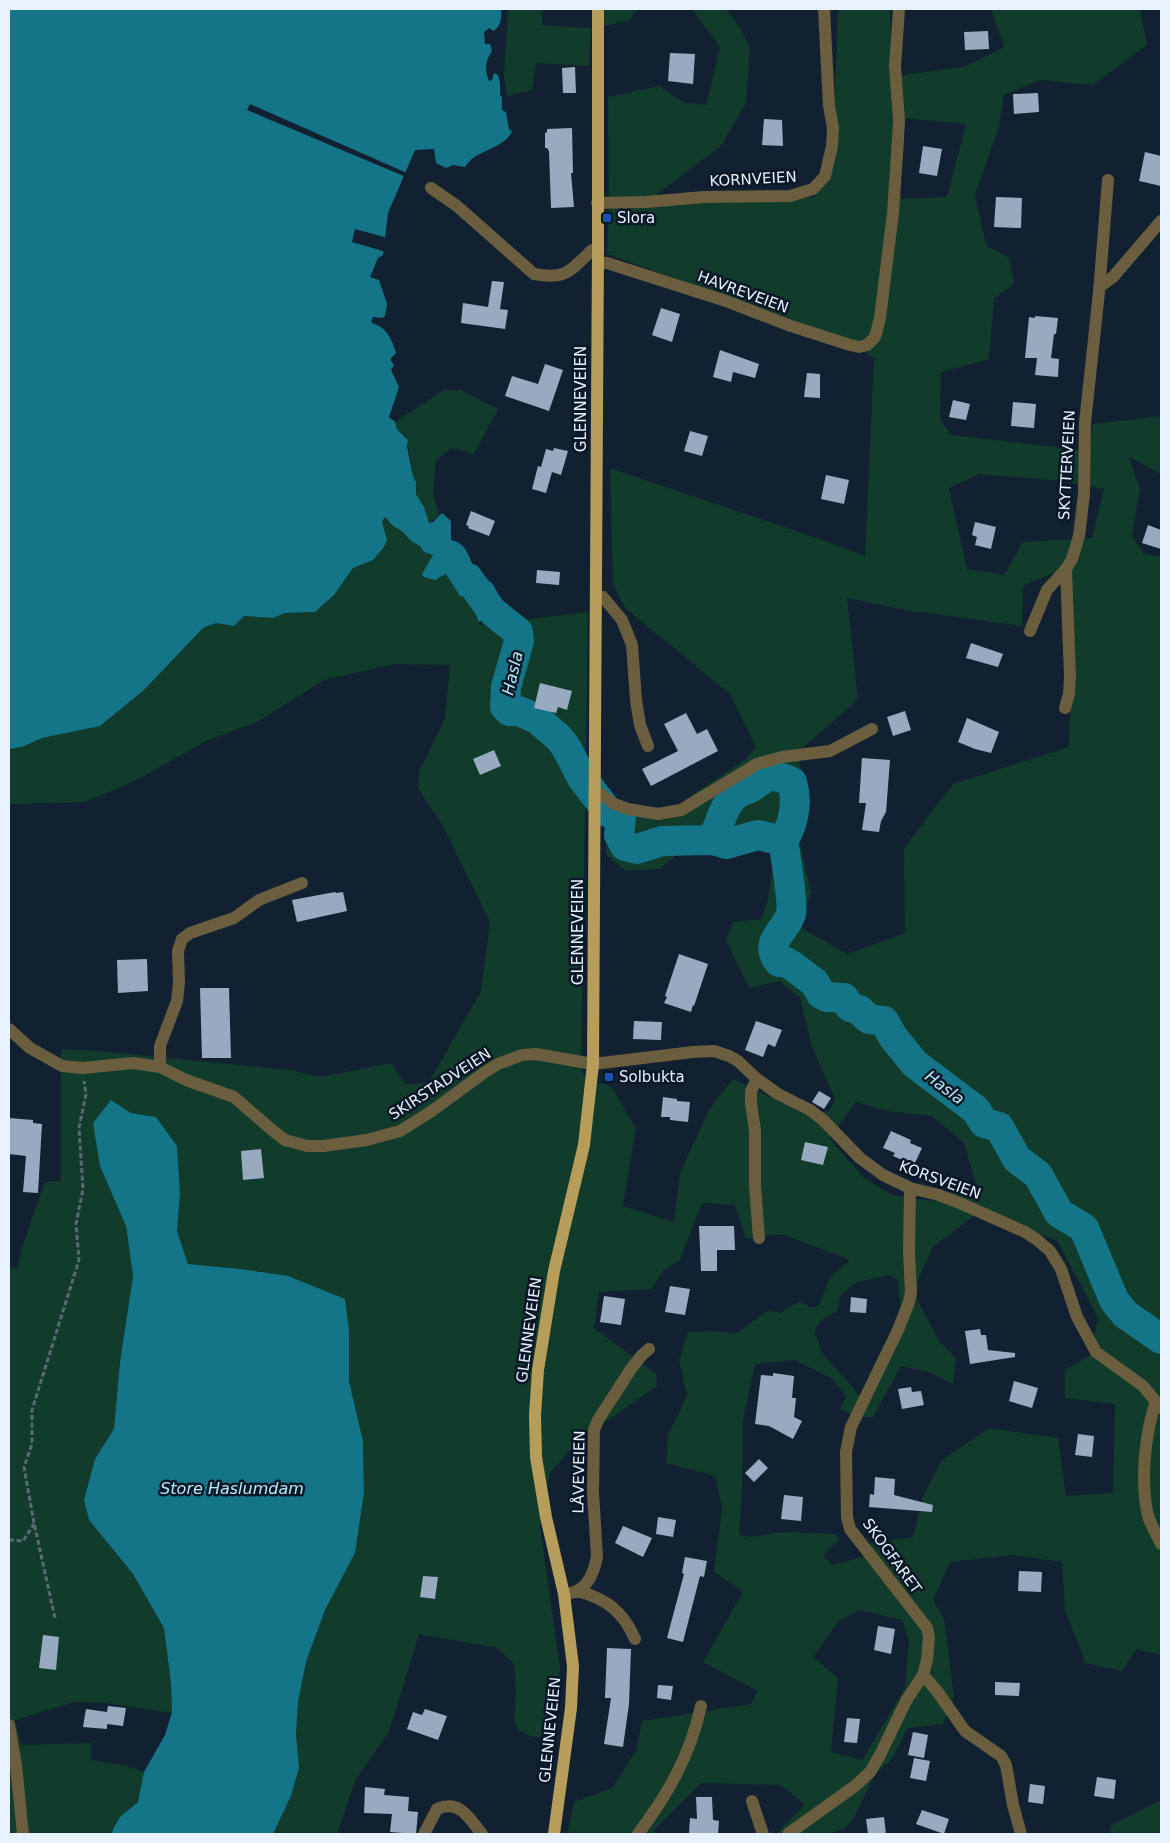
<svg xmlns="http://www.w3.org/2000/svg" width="1170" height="1843" font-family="'DejaVu Sans',sans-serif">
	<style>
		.green { fill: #113b2a; fill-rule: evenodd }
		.water { fill: #157588 }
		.pier { fill: #122131 }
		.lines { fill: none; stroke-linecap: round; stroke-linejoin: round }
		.river { stroke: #157588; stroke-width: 30 }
		.building { fill: #98aabf }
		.path { stroke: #5b6977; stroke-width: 3; stroke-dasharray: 5 2.5; stroke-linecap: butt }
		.minor { stroke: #6a5e3f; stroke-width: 12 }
		.major { stroke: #b69d59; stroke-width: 12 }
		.transit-dot { fill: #1a4fb4; stroke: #091727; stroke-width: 2 }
		.labels { text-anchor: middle; stroke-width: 5; stroke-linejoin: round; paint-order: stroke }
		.street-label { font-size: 15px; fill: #e8f2fd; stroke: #091727 }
		.poi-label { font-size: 15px; fill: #e8f2fd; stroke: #091727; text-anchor: start }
		.water-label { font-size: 16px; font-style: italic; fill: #b7eaf7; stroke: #091727 }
	</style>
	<rect width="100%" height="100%" fill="#122131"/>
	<path class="green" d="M508 9H542V25L591 28 589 66 536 63 532 90 507 96 504 76Z
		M598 9H638L629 20 598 28Z
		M692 9H726L740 28 750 48 746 103 721 146 643 205 814 197 832 172 838 9H890L892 77 966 66 1004 47 991 9H1140L1147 45 1093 85 1039 80 1004 95 999 127 975 195 986 245 1009 258 1014 283 994 299 989 359 941 372 940 420 952 435 1089 451 1093 424 1161 416V474L1129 457 1140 489 1132 536 1143 553 1161 557V1655L1136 1649 1122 1671 1085 1663 1081 1650 1065 1611 1062 1562 1013 1555 950 1562 933 1600 944 1618 954 1697 943 1724 908 1728 891 1760 875 1774 854 1818 844 1829 827 1834H776L805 1804 780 1785 701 1783 654 1830 657 1834H567L574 1802 612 1788 636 1751 642 1721 751 1704 758 1691 703 1662 743 1592 714 1572 722 1508 715 1476 666 1463 668 1436 687 1396 679 1360 688 1332 712 1331 736 1334 768 1310 780 1313 800 1301 812 1308 819 1305 830 1277 850 1260 782 1234 746 1239 735 1205 702 1203 680 1260 663 1271 651 1289 599 1292 594 1328 656 1374 657 1386 578 1441 550 1473 540 1526 560 1669 549 1737H532L518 1730 514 1721 516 1692 514 1664 497 1648 419 1634 389 1732 356 1779 337 1834H273L291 1796 299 1768 296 1734 298 1702 306 1662 325 1610 355 1553 364 1493 363 1441 349 1381V1330L288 1276 240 1269 188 1264 177 1231 180 1193 177 1146 156 1117 131 1113 111 1100 100 1166 126 1226 133 1276 120 1362 114 1429 95 1459 89 1520 133 1574 164 1628 171 1683 172 1713 104 1703 74 1702 15 1720 21 1745 91 1743V1760L127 1766 144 1772C142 1781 142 1797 136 1803 127 1814 114 1819 112 1834H9V1267L18 1268 21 1250 45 1182 61 1181V1049L100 1051 288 1070 322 1077 391 1063 406 1085 429 1082 481 991 490 922 443 826 418 788 419 772 445 719 450 665 395 664 324 680 259 721 206 741 135 781 85 802 9 804V749L22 747 42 738 100 726 144 690 203 628 216 623 234 626 244 616 273 618 285 613 315 612 334 595 353 568 373 560 385 517 393 526 402 531 410 540 420 546 424 552 433 555 429 564 439 579 444 574H446L460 596H468L480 625 588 612 581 1066 586 1080 611 1086 636 1128 623 1206 674 1222 680 1173 710 1108 733 1079 807 1115 829 1111 835 1099 812 1047 800 998 780 981 749 988 726 940 733 922 761 919 768 900 775 849 756 844 679 853 659 869 625 871 606 854 607 810H641L679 804 747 758 756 747 730 694 625 608 613 584 610 468 828 542 865 556 874 359 850 341 607 254 609 207 608 97 659 86 683 102 706 105 720 47ZM893 117 966 124 947 197 901 199 894 135ZM979 474 1063 481 1104 489 1092 538 1023 542 1004 575 967 569 949 488ZM1053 573 1071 583 1073 629 1069 747 953 784 904 848 905 933 847 954 798 926 811 893 799 838 801 776 798 752 858 699 847 598 905 610 1022 626 1023 586ZM856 1102 887 1111 932 1116 964 1143 978 1191 959 1188 933 1201 892 1195 864 1178 829 1138ZM975 1215 1057 1240 1098 1318 1090 1355 1065 1370V1398L1115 1404 1113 1493 1066 1496 1058 1438 989 1428 942 1460 923 1496 913 1537 870 1543 862 1557 832 1565 823 1555 839 1540 835 1534 782 1532 750 1537 739 1535 742 1488 743 1420 755 1364 795 1360 831 1378 846 1396 840 1408C852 1416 858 1418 873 1417L901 1366 929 1372 953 1384 956 1358 939 1341 917 1299 918 1280 933 1247ZM888 1275 898 1280 903 1333 861 1398C849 1382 836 1369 823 1354 818 1348 821 1342 814 1333L819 1322 837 1311 840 1296 855 1283ZM859 1610 902 1620 909 1641 905 1688 862 1760 831 1752 838 1678 813 1657 839 1621Z
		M444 390H461L498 409 474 454 452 448 436 460 433 493 439 516 429 523 424 507 416 494V482L413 476 407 437 397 429 395 422Z
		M1161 1800V1834H1111L1110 1826Z"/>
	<path class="water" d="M9 9H501C502 17 501 27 493 31L489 28 484 32 485 44H490L492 51C485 62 484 69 489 81L492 80 494 73 498 75 500 83V95L502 97V110L506 112 509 129 512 131C507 145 484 150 473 158 470 160 467 164 465 167L453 165 446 168 436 163 434 149 415 150 388 213 383 255 378 258 370 277 379 280 387 304 385 316 382 318 373 317 371 322C375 325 378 325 382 328 389 333 394 345 396 353L391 358V361L394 365 391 370 399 387 389 417 395 422 397 429 408 440 407 447 413 476 416 482V494L424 507 429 523 433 522 442 513 451 521V540C469 543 468 561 478 573 490 584 492 578 499 597L492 611 479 622 468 596H460L446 574 435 580 424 577 422 574 433 555 424 552 420 546 410 540 402 531 393 526 385 517 382 522 387 540 384 547 373 560 353 568 334 595 315 612 285 613 273 618 244 616 234 626 216 623 203 628 144 690 100 726 42 738 22 747 9 749Z
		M111 1100 131 1113 156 1117 177 1146 180 1193 177 1231 188 1264 240 1269 288 1276 345 1299 349 1330V1381L363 1441 364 1493 355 1553 325 1610 306 1662 298 1702 296 1734 299 1768 291 1796 273 1834H112L113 1829 120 1817 138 1802 144 1772 165 1735 172 1712 171 1683 164 1628 133 1574 89 1520 84 1500 95 1459 114 1429 120 1362 133 1276 126 1226 100 1166 93 1123Z"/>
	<path class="pier" d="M250 104 407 173 406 177 247 110Z
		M355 229 388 238 386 252 352 242Z"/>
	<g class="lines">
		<path class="river" d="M468 578 492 611 518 632 519 641 506 687 505 707 509 711H519L537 719 559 738 566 747 582 778 609 813 621 818 619 835 625 846 637 849 662 841 713 840 726 844 758 835 783 841C785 852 794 907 791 914 785 932 763 942 779 962H786L794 967 815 983 821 994 827 997 844 998 850 1007 859 1010 869 1019 884 1021 893 1037 915 1064 976 1110 984 1123 999 1127 1017 1159 1038 1175 1059 1213 1084 1228 1114 1300 1125 1314 1161 1339
			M713 840C718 827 725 802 736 795 740 791 746 790 750 788 770 775 768 772 792 782 798 802 794 823 783 841"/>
	</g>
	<path class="building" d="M988 31 989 49 965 50 964 32Z
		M670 53 695 54 693 84 668 81Z
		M575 67 576 93H563L562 68Z
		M1038 93 1039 112 1014 114 1013 94Z
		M764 119 782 120 783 146 762 145Z
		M572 128 573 173H571L574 207 551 208 549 151 547 148H545V133L547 132V129Z
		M923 146 942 149 937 176 919 173Z
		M1145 152 1161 156V186L1139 181Z
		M996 197 1022 198 1021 228 994 227Z
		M492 281 504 282 500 309 508 310 505 329 461 323 463 303 488 307Z
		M661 308 680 314 672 342 652 335Z
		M1035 316 1058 318 1056 334H1054L1051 358 1059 359 1058 377 1035 375 1037 358H1025L1029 317 1035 318Z
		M720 350 759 364 755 378 733 372 731 382 713 377Z
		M545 364 563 370 549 411 505 396 512 376 538 384Z
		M807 373 820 374V398L804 397Z
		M953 400 970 404 966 420 949 417Z
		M1013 402 1036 404 1034 428 1011 426Z
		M690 431 708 436 702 456 684 451Z
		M554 448 568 451 561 475 552 472 546 493 532 489 538 466 541 467 546 449 553 451Z
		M826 475 849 480 844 504 821 499Z
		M471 511 495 521 489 536 468 528 469 526 466 525Z
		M975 522 996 527 991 549 975 545 977 537 972 535Z
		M1148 525 1161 530V549L1142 543Z
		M537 570 560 572 559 585 536 583Z
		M971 643 1003 654 998 667 966 658Z
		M540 683 572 691 567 710 558 707 556 713 534 708Z
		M905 711 911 730 893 736 887 717Z
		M686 713 697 734 707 729 718 751 651 786 642 769 678 751 664 724Z
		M967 718 999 732 991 753 975 749 958 742Z
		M494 750 501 766 480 775 473 759Z
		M862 758 890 760 886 812 881 821 879 832 862 830 866 803H859Z
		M335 892 336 893 343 892 347 911 297 922 292 900Z
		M679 954 708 964 694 1006 693 1005 691 1012 664 1003 667 997 665 996Z
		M147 959 148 991 118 993 117 960Z
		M200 988H229L231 1058H202Z
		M634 1021 662 1022 661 1040 633 1039Z
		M756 1021 782 1030 775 1047 768 1044 763 1057 745 1050Z
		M819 1091 831 1098 824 1109 812 1102Z
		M663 1097 677 1099V1101L690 1102 688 1122 670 1120V1117H661Z
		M9 1118 33 1120V1123L42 1124 38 1193 23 1192 26 1156 9 1154Z
		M891 1131 911 1140 910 1143 922 1148 914 1165 893 1156 895 1153 883 1148Z
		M805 1142 828 1147 823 1165 801 1160Z
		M261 1149 264 1178 243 1180 241 1151Z
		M699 1226H734L735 1250H717V1271H701Z
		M670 1286 690 1289 685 1315 665 1312Z
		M604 1296 625 1299 621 1325 600 1322Z
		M851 1297 867 1299 866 1313 850 1312Z
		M980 1329 981 1335H986L988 1350 1015 1353V1357L970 1364 965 1331Z
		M773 1373 794 1376 792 1398H796L794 1417 802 1421 793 1439 769 1426 755 1424 761 1375 773 1376Z
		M1014 1381 1038 1388 1032 1408 1009 1401Z
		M911 1387 912 1392 921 1391 924 1405 902 1409 898 1389Z
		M1078 1434 1094 1436 1092 1457 1075 1455Z
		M759 1459 768 1468 754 1482 745 1473Z
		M875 1477 895 1479 894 1495 933 1505 932 1512 869 1507 870 1494 874 1495Z
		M784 1495 803 1497 801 1521 781 1519Z
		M658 1517 676 1520 673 1537 656 1534Z
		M623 1526 652 1538 643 1557 615 1543Z
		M685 1557 707 1561 704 1577 700 1576 683 1642 667 1638 684 1574 682 1573Z
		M1019 1571 1042 1572 1041 1592 1018 1591Z
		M423 1576 438 1577 435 1599 420 1597Z
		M878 1626 895 1629 891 1654 874 1650Z
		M43 1635 59 1637 56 1670 39 1668Z
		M607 1648 631 1649 629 1704 623 1747 604 1744 611 1698H605Z
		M995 1682 1020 1683 1019 1696 995 1695Z
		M658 1685 673 1686 671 1700 657 1698Z
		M108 1706 126 1708 123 1726 107 1724V1729L83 1727 86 1709 107 1712Z
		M425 1709 447 1716 438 1740 407 1729 413 1712 422 1715Z
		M847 1718 860 1719 857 1743 844 1742Z
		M913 1732 928 1735 924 1758 908 1755Z
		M914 1758 930 1761 926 1781 910 1778Z
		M1097 1777 1116 1780 1114 1799 1094 1796Z
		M1030 1784 1045 1786 1043 1804 1028 1802Z
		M365 1787 385 1789 384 1795 409 1797 408 1811 418 1812 416 1834 390 1832 392 1814 364 1813Z
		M696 1797H712L713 1820 719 1821 718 1834H689L690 1818 697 1819Z
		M922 1810 949 1819 944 1834 916 1824Z
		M884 1817 886 1834H868L866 1819Z"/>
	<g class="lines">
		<path class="path" d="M9 1540 23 1541 34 1524
			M55 1618 34 1523 24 1467 32 1444V1410L79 1260 76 1224 83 1189 79 1128 86 1094 84 1081"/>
		<path class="minor" d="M431 188 457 206 534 274C566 280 570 271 592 250H598
			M597 203 646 202 704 197 790 196 813 189 825 176 832 146 833 128 829 106 824 9
			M598 263H607L726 301 788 325 850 345 859 347 867 345 875 337 880 318 893 213 898 139 899 120 895 67 899 9
			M1099 287 1113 277 1161 221
			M596 598 603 597 622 620 632 645 636 700 640 725 648 746
			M1030 631 1047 590 1066 569 1072 559 1079 536 1084 494 1085 423 1099 292 1108 180
			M1065 708 1069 694 1070 677 1066 569
			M595 790 614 804 628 809 658 814 681 810 757 764 782 757 830 751 872 729
			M9 1029 30 1048 62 1066 83 1068 133 1063 160 1067 186 1080 234 1097 272 1130 285 1140 307 1146H323L367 1140 400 1131 429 1113 485 1072 498 1064 522 1055 536 1054 593 1064 693 1052 714 1051 729 1056 738 1061 757 1079 778 1094 810 1110 823 1120 860 1158 883 1175 910 1188 939 1195 962 1204 1025 1232 1036 1239 1050 1251 1061 1269 1077 1317 1096 1352 1143 1386 1161 1408
			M160 1067V1046L177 1001 179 983 178 951 182 939 190 933 234 918 259 900 302 883
			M757 1079 751 1091V1103L755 1131V1186L759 1238
			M1156 1401C1145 1433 1140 1482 1148 1516 1151 1525 1157 1535 1161 1544
			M578 1591C606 1599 623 1611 635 1639
			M564 1594C585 1593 593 1577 597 1557L593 1492 594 1430 598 1420 631 1369 642 1355 649 1349
			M923 1675 937 1691 965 1731 1001 1756 1006 1765 1013 1805 1021 1834
			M9 1725 16 1765 23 1834
			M752 1801 763 1834
			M424 1834 437 1809C460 1799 469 1818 482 1834
			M638 1834C668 1794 690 1756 701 1706
			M788 1834 855 1786 870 1772 880 1755 906 1701 923 1675 927 1660 929 1637 927 1628 850 1529 847 1517 846 1452 851 1427 898 1330 909 1302 911 1292 909 1252 910 1188"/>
		<path class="major" d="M554 1834 571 1708 573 1666 564 1594 546 1517 536 1457 535 1415 538 1370 554 1271 584 1145 593 1064 598 250V9"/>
	</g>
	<g class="transit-dot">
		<rect x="602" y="213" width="10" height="10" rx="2.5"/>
		<rect x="604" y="1072" width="10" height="10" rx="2.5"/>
	</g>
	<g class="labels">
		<g class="street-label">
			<text transform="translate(753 179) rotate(-3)" y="5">KORNVEIEN</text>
			<text transform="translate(743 292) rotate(20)" y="5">HAVREVEIEN</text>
			<text transform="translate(581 399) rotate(-90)" y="5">GLENNEVEIEN</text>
			<text transform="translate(1067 465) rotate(-87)" y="5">SKYTTERVEIEN</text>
			<text transform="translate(578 932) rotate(-90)" y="5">GLENNEVEIEN</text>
			<text transform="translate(440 1084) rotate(-33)" y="5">SKIRSTADVEIEN</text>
			<text transform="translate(940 1180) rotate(20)" y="5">KORSVEIEN</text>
			<text transform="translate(529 1330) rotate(-82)" y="5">GLENNEVEIEN</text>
			<text transform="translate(579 1472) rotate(-89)" y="5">LÅVEVEIEN</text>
			<text transform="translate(892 1556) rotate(54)" y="5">SKOGFARET</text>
			<text transform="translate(550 1730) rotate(-84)" y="5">GLENNEVEIEN</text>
		</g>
		<g class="poi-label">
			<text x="617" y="223">Slora</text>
			<text x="619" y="1082">Solbukta</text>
		</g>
		<g class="water-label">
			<text transform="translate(512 673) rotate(-77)" y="6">Hasla</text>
			<text transform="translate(945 1087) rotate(37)" y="6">Hasla</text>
			<text x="232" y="1494">Store Haslumdam</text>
		</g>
	</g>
	<rect width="1170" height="1843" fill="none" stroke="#e8f2fd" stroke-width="20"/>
</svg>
